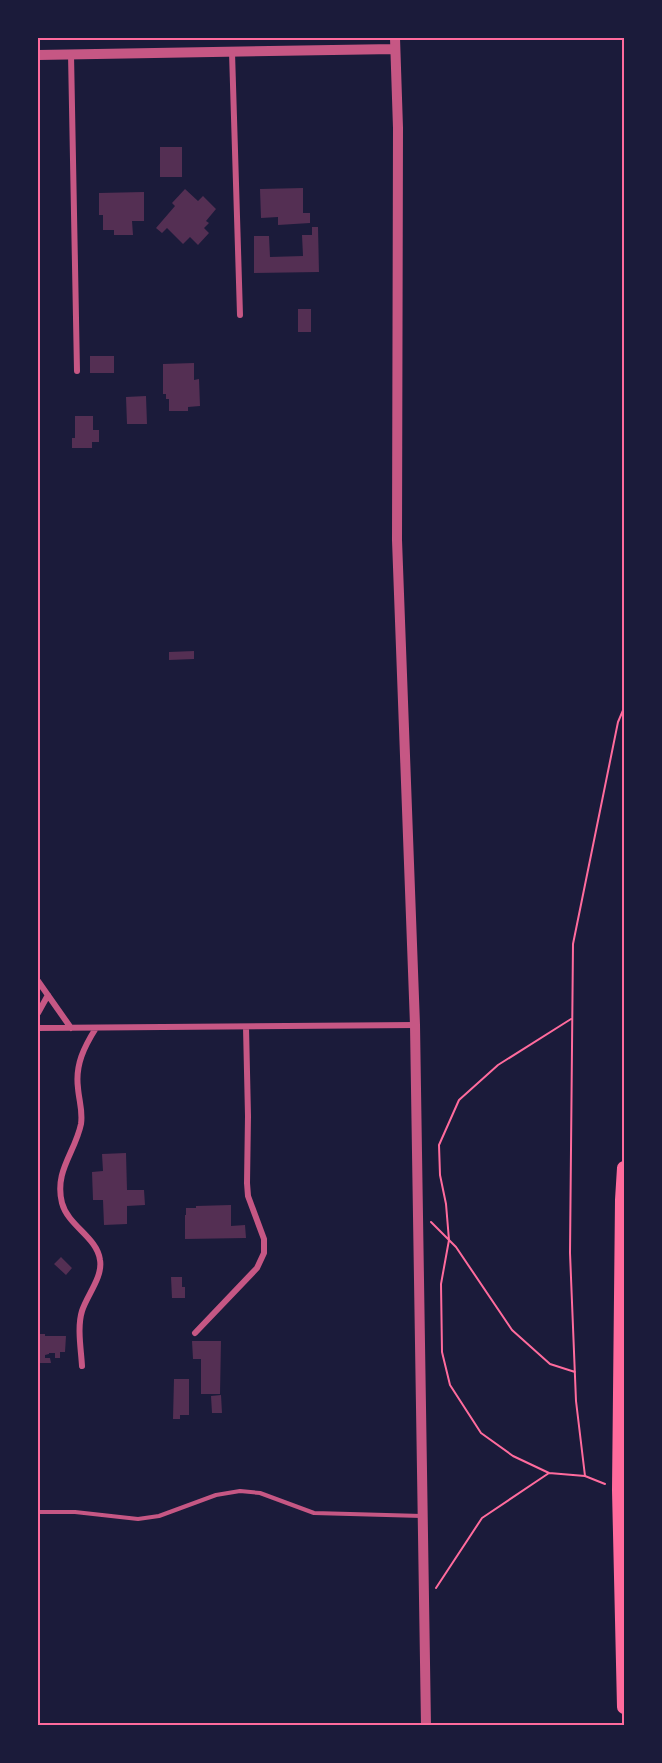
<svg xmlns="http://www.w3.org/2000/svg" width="662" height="1763" font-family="'PT Sans',sans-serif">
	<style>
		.building { fill: #542f53 }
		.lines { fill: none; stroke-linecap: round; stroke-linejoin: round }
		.path { stroke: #ff6b9d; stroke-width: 2 }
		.service { stroke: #c65784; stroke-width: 4 }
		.minor { stroke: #c65784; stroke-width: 6 }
		.tertiary { stroke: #c65784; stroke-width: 10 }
		.trunk { stroke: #ff6b9d; stroke-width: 14 }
		.neatline { fill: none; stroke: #ff6b9d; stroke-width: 2 }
	</style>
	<rect width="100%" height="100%" fill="#1b1b3a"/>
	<path class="building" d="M160 147H182V177H160Z
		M303 188V213H310V223L278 225V217L261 218 260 189Z
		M185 189 198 201 203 196 216 209 206 221 209 223 204 228 209 233 198 245 190 237 183 244 167 228 162 233 156 228 175 206 172 203Z
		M144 192V221H132L133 235H114V230H103V215H99V193Z
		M312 227H318L319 272 254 273V236H269L270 257 303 256 302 235H312Z
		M298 309H311V332H298Z
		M90 356H114V373H90Z
		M194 363V380L199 379 200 406 188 407V411H169V399H166V394H163V364Z
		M146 396 147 424H127L126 397Z
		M75 416H93V430H99V442H92V448H72V438H75Z
		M194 651V659L169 660V652Z
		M126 1153 127 1190H144L145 1205 127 1206V1224L104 1225 103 1200H93L92 1172 103 1171 102 1154Z
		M231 1205V1226L245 1225 246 1238 185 1239V1215H186V1208H196V1206Z
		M61 1257 72 1268 66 1275 54 1264Z
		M171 1277H182V1287H185V1298H172Z
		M38 1334H45V1336H66L65 1352H60V1358H55V1353H49V1354L45 1355V1358H50L51 1363H38Z
		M192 1341H221L220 1394H201V1359H193Z
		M174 1379H189V1415H180V1419H173Z
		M221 1395 222 1413H212L211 1396Z"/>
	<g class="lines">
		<path class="path" d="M431 1222 456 1247 512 1330 550 1364 575 1372
			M549 1473 513 1456 481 1433 450 1385 442 1352 441 1284 449 1240 446 1204 440 1175 439 1145 459 1100 498 1065 571 1019
			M585 1476 576 1401 570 1253 573 944 618 722 624 708
			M436 1588 482 1518 549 1473 585 1476 605 1484"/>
		<path class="service" d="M38 1512H75L138 1519 159 1516 216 1495 240 1491 260 1493 314 1513 422 1516"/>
		<path class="minor" d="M232 52 240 315
			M71 54 77 371
			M38 981 71 1028
			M38 1013 48 995
			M38 1028 415 1025
			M195 1333 257 1268 264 1253V1239L248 1196 247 1183 248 1116 246 1027
			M82 1366C81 1349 77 1327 82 1311 87 1295 103 1277 100 1260 97 1237 68 1226 62 1203 54 1171 75 1153 81 1124 83 1111 79 1101 78 1088 75 1065 84 1047 96 1028"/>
		<path class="tertiary" d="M395 38 398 128 397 540 415 1025 426 1726
			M38 55 395 49"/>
		<path class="trunk" d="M624 1168 622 1200 619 1490 624 1707"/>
	</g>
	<rect width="662" height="1763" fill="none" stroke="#1b1b3a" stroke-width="78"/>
	<rect x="39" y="39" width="584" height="1685" class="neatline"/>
</svg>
